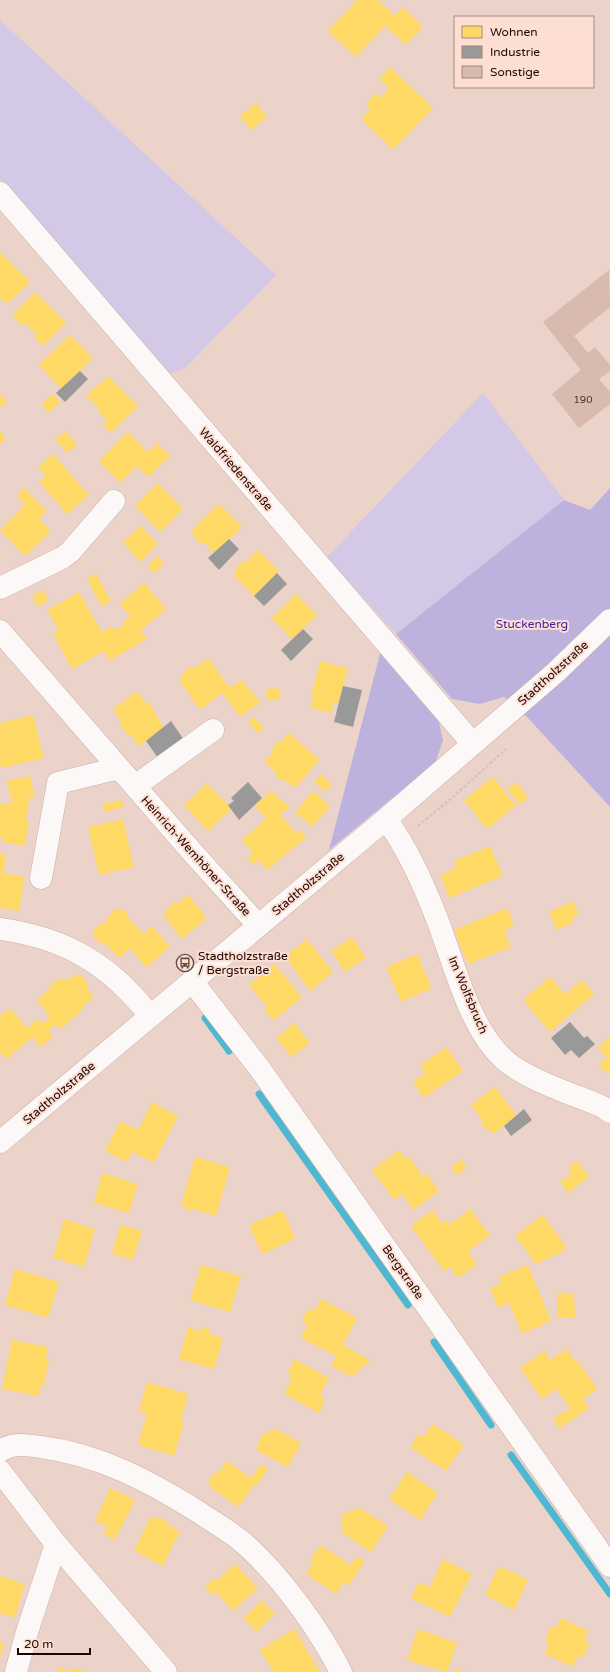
<svg xmlns="http://www.w3.org/2000/svg" width="610" height="1672" font-family="'Varela Round',sans-serif">
	<style>
		.green { fill: #d3c9e6 }
		.forest { fill: #bdb1de }
		.homes { fill: #ffd966 }
		.industry { fill: #999 }
		.lines { fill: none; stroke-linecap: round; stroke-linejoin: round }
		.stream { stroke: #4eb8d2; stroke-width: 7 }
		.building { fill: #d8baae }
		.minor-casing { stroke: #c7aea4; stroke-width: 23 }
		.path { stroke: #cec6c3; stroke-width: 2.5; stroke-dasharray: 3 2; stroke-linecap: butt }
		.minor { stroke: #fcf8f7; stroke-width: 22 }
		.labels { text-anchor: middle; stroke-width: 4; stroke-linejoin: round; paint-order: stroke }
		.number-label { font-size: 10px; fill: #4c322c }
		.street-label { font-size: 12px; fill: #1e0500; stroke: #fdded2 }
		.park-label { font-size: 12px; fill: #3f22a3; stroke: #fdded2 }
		.poi-label { font-size: 12px; fill: #1e0500; stroke: #fdded2; text-anchor: start }
	</style>
	<rect width="100%" height="100%" fill="#ecd3ca"/>
	<path class="green" d="M0 20 276 275 185 368 168 375 0 179Z
		M483 393 564 500 396 634 327 557Z"/>
	<path class="forest" d="M610 488V807L528 718 504 697 480 704 452 699 396 634 564 500 590 510Z
		M381 650 438 717 443 741 435 763 329 850Z"/>
	<path class="homes" d="M357 0H378L395 16 403 7 423 27 406 45 385 26 356 57 328 31Z
		M390 67 433 108 393 150 361 119 370 109 366 104 376 93 381 98 389 89 379 79Z
		M256 103 267 117 251 130 240 116Z
		M0 252 30 282 7 304 0 298Z
		M35 292 66 323 43 346 35 338 37 335 25 323 22 326 12 315Z
		M70 335 93 358 62 389 39 365Z
		M108 376 138 406 111 433 103 425 107 421 97 410 99 408 86 396Z
		M52 394 61 402 49 413 41 405Z
		M0 395 7 400 0 408Z
		M65 431 77 445 67 453 55 439Z
		M0 432 6 437 0 445Z
		M128 432 148 452 157 443 170 456 148 477 137 466 120 483 99 461Z
		M53 454 89 495 67 514 39 482 46 475 38 467Z
		M158 483 183 509 160 532 135 506Z
		M24 488 47 511 39 519 51 531 25 556 0 530 25 505 17 496Z
		M219 504 242 527 215 554 206 544H200L194 537 192 530Z
		M140 526 158 544 140 562 123 542Z
		M258 550 279 571 254 596 233 575 236 572 235 569 243 561 246 562Z
		M157 556 164 564 155 573 147 566Z
		M96 573 111 601 102 607 87 579Z
		M144 583 166 609 140 631 147 639 109 661 104 651 72 669 53 634 59 630 47 610 79 592 102 632 112 626 114 630 125 624 123 622 130 616 119 604Z
		M43 590 49 600 38 607 32 596Z
		M296 594 317 615 292 639 271 618Z
		M208 658 230 688 241 680 261 702 240 717 222 693 200 710 179 680 182 678 183 673 189 667 195 668Z
		M320 661 348 668 339 703 334 702 331 713 310 708 313 697 311 696Z
		M279 688 280 699 267 701 266 689Z
		M137 691 146 703 148 701 164 728 139 746 130 734 128 735 119 723 121 721 113 709Z
		M33 715 44 758 2 768 0 765V723Z
		M253 717 264 727 258 733 248 723Z
		M289 733 320 760 295 788 285 780 283 782 274 774 276 772 264 762 273 752 272 748 278 741H282Z
		M321 774 332 784 325 792 314 782Z
		M30 776 35 798H30L28 808 26 821 29 822 25 846 2 842 3 838 0 837V803L10 805 11 800 7 781Z
		M493 777 516 806 487 829 464 800Z
		M516 782 528 797 520 805 507 789Z
		M207 783 232 809 208 831 184 805Z
		M271 791 290 807 281 815 296 833 300 830 307 837 267 870 259 860 253 865 247 858 253 853 242 840 266 819 255 805Z
		M313 791 329 805 328 809 312 827 295 812Z
		M122 800 124 807 105 812 103 804Z
		M123 819 134 867 99 875 88 827Z
		M490 846 503 876 449 898 440 875 456 868 454 861Z
		M0 853 6 854 4 873 25 877 19 911 0 908Z
		M188 895 207 918 182 939 163 915 168 912 166 909 175 902 177 904Z
		M573 901 579 915 572 917 574 922 557 930 549 912Z
		M507 908 514 925 509 929H504L511 947 468 964 454 930Z
		M114 909H122L128 914V918L144 934 152 926 170 947 146 968 130 948 120 958 104 943H100L94 937V929L100 924H104Z
		M352 937 366 958 345 972 331 951Z
		M307 939 333 972 310 991 285 956Z
		M417 954 432 988 401 1002 386 967Z
		M275 964 302 997 273 1021 264 1009 267 1007 249 985Z
		M75 974 77 977 79 975 84 978 87 982 88 986 87 988 94 997 83 1006 82 1011 60 1029 56 1024 48 1031 53 1037 41 1047 33 1037 6 1059 0 1052V1016L10 1008 27 1028 38 1019 42 1024 50 1017 37 1000 48 991 53 982 64 978 67 981Z
		M550 977 565 994 582 980 594 994 550 1032 523 1000Z
		M294 1023 310 1043 292 1057 276 1038Z
		M610 1035V1075L599 1066 607 1057 598 1049Z
		M447 1047 463 1071 424 1098 413 1082 425 1073 420 1065Z
		M495 1087 517 1116 493 1134 491 1131 486 1130 482 1125V1120L471 1105Z
		M152 1102 178 1116 154 1163 132 1152 127 1162 105 1151 120 1121 138 1130Z
		M399 1150 406 1159 409 1156 423 1177 427 1174 439 1191 414 1210 402 1194 394 1200 372 1170Z
		M195 1157 230 1167 216 1216 193 1209 190 1211 181 1205Z
		M461 1159 467 1167 457 1175 451 1167Z
		M577 1161 589 1177 568 1193 560 1182 572 1173 568 1167Z
		M102 1173 138 1184 129 1213 94 1203Z
		M437 1207 438 1208 433 1211 442 1223 446 1220 450 1224 470 1209 490 1235 470 1250 469 1253 477 1264 458 1278 450 1267 444 1271 411 1226Z
		M283 1210 295 1239 262 1254 249 1225Z
		M543 1215 567 1248 558 1254 536 1264 515 1236Z
		M64 1219 95 1229 84 1267 53 1258Z
		M120 1225 142 1231 133 1260 112 1254Z
		M201 1265 241 1276 230 1312 190 1300Z
		M528 1265 551 1321 522 1334 509 1303 498 1308 490 1288 501 1284 498 1277Z
		M15 1269 59 1282 48 1318 5 1305Z
		M557 1294H574L575 1317H557Z
		M321 1299 357 1318 343 1345 370 1360 352 1377 331 1366 336 1356 301 1338 307 1326 302 1319 307 1311 312 1309 315 1311Z
		M207 1326 211 1334 223 1338 214 1369 179 1359 188 1327 199 1331Z
		M12 1340 48 1347 46 1359H49L44 1386 41 1385 39 1396 2 1389Z
		M567 1349 576 1363 579 1360 581 1363 580 1364 597 1389 583 1399 589 1408 559 1429 553 1419 570 1408 556 1389 542 1399 520 1368 544 1351 550 1360Z
		M295 1359 329 1378 321 1393 324 1403 319 1413 284 1394 291 1381 288 1371Z
		M147 1382 188 1394 181 1421 184 1422 174 1456 138 1445 147 1413 139 1411Z
		M433 1424 464 1445 446 1471 410 1447 419 1434 423 1437Z
		M274 1428 301 1443 288 1467 256 1450 262 1434 273 1431Z
		M227 1461 251 1478 261 1464 268 1469 257 1485 255 1484 238 1507 209 1486 210 1483V1478L213 1474 218 1473Z
		M407 1472 438 1493 420 1520 389 1499Z
		M110 1488 135 1500 115 1540 104 1535 107 1527 95 1521Z
		M358 1507 388 1526 371 1552 341 1532 343 1529 341 1518 345 1512 356 1510Z
		M151 1516 155 1519 159 1517 167 1521 168 1525 180 1531 163 1566 134 1551Z
		M320 1545 351 1565 357 1556 365 1561 349 1585 344 1582 336 1594 306 1574 313 1562 310 1560Z
		M443 1559 472 1574 450 1617 411 1598 419 1582 430 1587Z
		M235 1564 258 1588 233 1611 216 1592 212 1595 204 1587 214 1578 216 1581Z
		M499 1566 528 1580 514 1610 485 1595Z
		M0 1576 25 1584 15 1618 0 1613Z
		M262 1600 275 1614 256 1632 243 1618Z
		M561 1618 589 1631 584 1641 590 1643 583 1658 578 1656 573 1667 545 1654 549 1644 545 1641 551 1626 556 1628Z
		M294 1629 310 1655 320 1672H274L260 1650Z
		M418 1629 457 1643 447 1672 407 1660Z
		M0 1642 4 1643 1 1655H0Z
		M58 1667 69 1671 76 1668 89 1672H57Z
		M455 1668 466 1672H453Z"/>
	<path class="industry" d="M80 371 88 379 65 402 56 393Z
		M229 539 239 549 219 570 208 558Z
		M277 573 287 584 264 606 254 596Z
		M303 629 313 639 291 661 281 650Z
		M343 686 362 690 353 727 334 722Z
		M171 721 184 740 158 758 146 741Z
		M248 782 262 798 239 820 228 805 234 801 231 798Z
		M570 1022 584 1038 587 1036 595 1044 579 1058 571 1050 565 1055 551 1038Z
		M524 1109 532 1120 511 1136 504 1126Z"/>
	<g class="lines">
		<path class="stream" d="M205 1018 229 1051
			M259 1094 408 1305
			M434 1342 491 1425
			M511 1455 610 1594"/>
	</g>
	<path class="building" d="M609 270 610 310 609 308 574 336 588 353 595 347 610 365V371L599 379 610 392V404L579 428 552 394 581 370 543 322Z"/>
	<g class="lines">
		<defs>
			<path id="minor" d="M0 193 473 744
				M0 588 62 558 70 552 114 501
				M0 631 193 853 258 925
				M135 786 213 730
				M386 819C408 849 424 885 437 919 455 965 469 1030 507 1062 531 1081 575 1095 603 1107L610 1112
				M41 878 58 783 119 768
				M0 929C65 938 110 964 150 1016
				M192 981 260 1069 610 1566
				M0 1142 386 819 556 672 610 620
				M0 1451C13 1442 27 1445 41 1447 100 1455 147 1480 197 1511 213 1522 232 1532 247 1546 283 1579 319 1629 341 1672
				M0 1471 56 1544 166 1672
				M16 1672 27 1632 56 1544"/>
		</defs>
		<use href="#minor" class="minor-casing"/>
		<path class="path" d="M418 826 452 798 506 749"/>
		<use href="#minor" class="minor"/>
	</g>
	<defs>
		<symbol id="bus-ring" viewBox="-11 -11 22 22"><circle r="9.5" fill="#fdded2" stroke="#664d47" stroke-width="1.5"/><path d="M-5-6H5V4H4V6H2V4H-2V6H-4V4H-5ZM-3.5-4V0h7V-4ZM-3.5 1.2v1.5H-2V1.2ZM2 1.2v1.5H3.5V1.2Z" fill="#664d47"/></symbol>
	</defs>
	<g fill-rule="evenodd">
		<use href="#bus-ring" x="175" y="953" width="20" height="20"/>
	</g>
	<g class="labels">
		<g class="number-label">
			<text x="583" y="403">190</text>
		</g>
		<g class="street-label">
			<text transform="translate(236 469) rotate(49)" y="4">Waldfriedenstraße</text>
			<text transform="translate(553 673) rotate(-42)" y="4">Stadtholzstraße</text>
			<text transform="translate(196 856) rotate(48)" y="4">Heinrich-Wemhöner-Straße</text>
			<text transform="translate(308 884) rotate(-40)" y="4">Stadtholzstraße</text>
			<text transform="translate(468 995) rotate(67)" y="4">Im Wolfsbruch</text>
			<text transform="translate(59 1093) rotate(-40)" y="4">Stadtholzstraße</text>
			<text transform="translate(403 1272) rotate(55)" y="4">Bergstraße</text>
		</g>
		<g class="park-label">
			<text x="532" y="628">Stuckenberg</text>
		</g>
		<g class="poi-label">
			<text x="198" y="960">Stadtholzstraße<tspan x="198" dy="14">/ Bergstraße</tspan></text>
		</g>
	</g>
	<rect x="454" y="16" width="140" height="72" fill="#fdded2" stroke="#a4877e"/>
	<rect x="462" y="26" width="20" height="12" fill="#ffd966" stroke="#a4877e"/>
	<text x="490" y="36" font-size="12" fill="#1e0500">Wohnen</text>
	<rect x="462" y="46" width="20" height="12" fill="#999999" stroke="#a4877e"/>
	<text x="490" y="56" font-size="12" fill="#1e0500">Industrie</text>
	<rect x="462" y="66" width="20" height="12" fill="#d8baae" stroke="#a4877e"/>
	<text x="490" y="76" font-size="12" fill="#1e0500">Sonstige</text>
	<path d="M18 1648v6h72v-6" fill="none" stroke="#1e0500" stroke-width="2"/>
	<text x="24" y="1648" font-size="12" fill="#1e0500" stroke="#fdded2" stroke-width="3" paint-order="stroke">20 m</text>
</svg>
